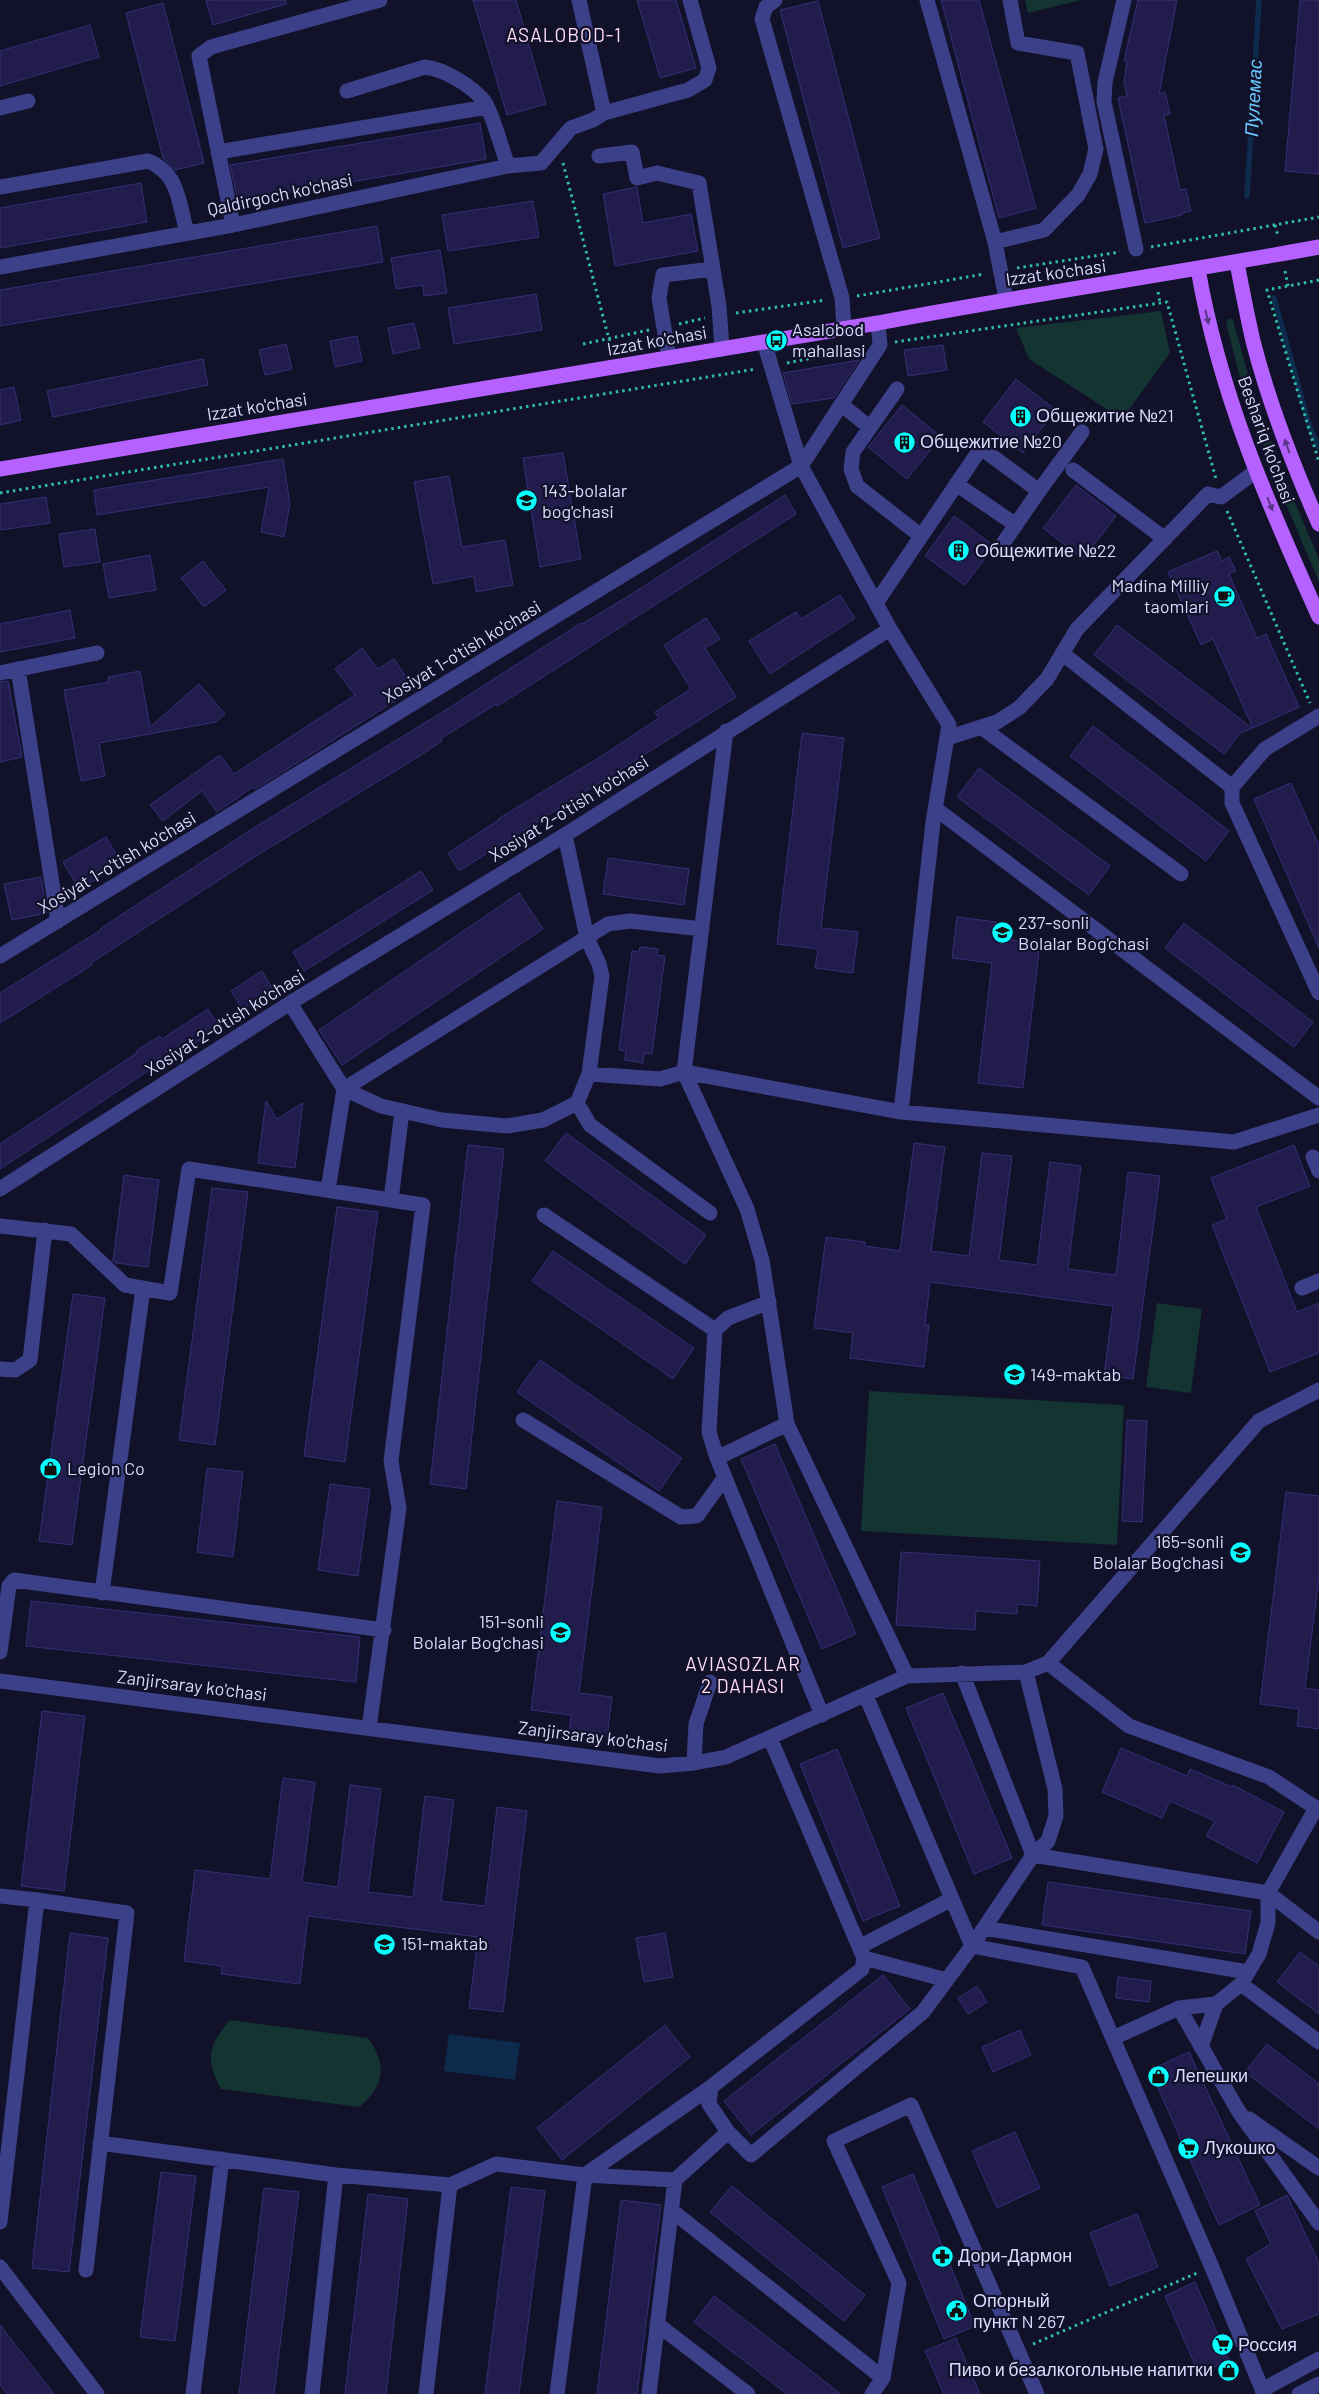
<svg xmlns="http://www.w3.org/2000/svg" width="1319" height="2394" font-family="Barlow,sans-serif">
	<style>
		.green { fill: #133430 }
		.water { fill: #0d2b4d }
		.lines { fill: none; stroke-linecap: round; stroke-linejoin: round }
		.stream { stroke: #0d2b4d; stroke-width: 5.5 }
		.building { fill: #211c4b; stroke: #362e77 }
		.path { stroke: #30bda6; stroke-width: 3; stroke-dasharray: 2.5 4; stroke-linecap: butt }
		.minor { stroke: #3c4089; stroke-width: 15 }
		.major { stroke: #b461ff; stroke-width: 15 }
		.oneway { fill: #5b358a }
		.labels { text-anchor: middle; stroke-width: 4.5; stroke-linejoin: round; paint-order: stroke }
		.street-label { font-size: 18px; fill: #dadaff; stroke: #12112a }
		.poi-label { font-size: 18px; fill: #dadaff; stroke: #12112a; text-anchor: start }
		.neighbourhood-label { font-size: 19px; letter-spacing: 1px; fill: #ffdcf6; stroke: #12112a }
		.water-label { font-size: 19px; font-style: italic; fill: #68c8ff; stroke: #12112a }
	</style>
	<rect width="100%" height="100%" fill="#12112a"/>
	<path class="green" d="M1025 0H1081L1028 13Z
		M1161 311 1170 353 1122 419 1029 359 1016 328Z
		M1229 318 1233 320 1251 386 1286 482 1319 559V582L1278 485 1243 389 1226 322Z
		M1157 1303 1202 1309 1191 1393 1146 1387Z
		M869 1391 1124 1405 1117 1545 861 1531Z
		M230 2020 368 2038C388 2065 384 2087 359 2107L221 2089C205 2059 208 2046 230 2020Z"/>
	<path class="water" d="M449 2034 520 2043 515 2080 444 2071Z"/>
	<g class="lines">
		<path class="stream" d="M1247 196 1259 0
			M1274 298 1310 428 1319 448"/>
	</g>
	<path class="building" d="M206 0H286V4L213 25Z
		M473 0H516L546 104 507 115Z
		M637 0H676L696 68 660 78Z
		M941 0H979L1036 208 999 218Z
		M1138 0H1177L1159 94 1165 92 1170 114 1164 115 1180 190 1186 189 1191 211 1182 213V215L1145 223 1118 98 1127 96 1124 82 1127 62 1124 61Z
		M1300 0H1319V174L1285 171Z
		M818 1 880 238 843 248 780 10Z
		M163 3 204 163 175 170 163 158 126 13Z
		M90 25 99 57 0 86V51Z
		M480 123 486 159 238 201 230 165Z
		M141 183 147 222 0 248V208Z
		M637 187 643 223 691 214 698 251 615 266 603 194Z
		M533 201 539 237 448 251 442 215Z
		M377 226 383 262 0 326V290Z
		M440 250 447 293 424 296 423 285 396 289 391 258Z
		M536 294 542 330 454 344 448 308Z
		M414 323 420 348 393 354 388 328Z
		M357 336 362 361 335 367 330 341Z
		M286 344 292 369 265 375 259 350Z
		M943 345 947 370 908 376 904 350Z
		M203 359 208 385 53 417 47 391Z
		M859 360 834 398 792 404 783 373Z
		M1016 379 1056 410 1023 453 983 422Z
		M14 387 21 420 0 425V390Z
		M902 405 941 437 907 479 868 447Z
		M563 453 581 559 540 567 523 458Z
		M283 459 290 504 284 537 261 532 269 487 97 515 94 490Z
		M449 476 462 547 505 540 513 585 476 592 474 576 433 584 414 482Z
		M1076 485 1116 516 1083 559 1043 528Z
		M785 495 796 514 515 695 497 706 496 704 440 739 442 741 418 757 256 856 91 963 92 965 0 1023V993L101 930 100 929 252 829 441 713 581 623 582 624 627 597Z
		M46 497 50 523 0 530V504Z
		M954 516 994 546 965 585 925 556Z
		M95 529 100 562 64 567 59 534Z
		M1217 551 1222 561 1229 557 1236 571 1229 574 1257 638 1266 634 1299 707 1253 728 1213 639 1201 645 1168 572Z
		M150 555 156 590 109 598 103 564Z
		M203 561 226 590 204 607 181 578Z
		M840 595 855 618 770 674 749 641 796 612 801 619Z
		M70 610 75 638 0 652V624Z
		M706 618 720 639 705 648 736 697 459 871 448 853 499 820 498 819 605 754 659 718 655 712 691 689 664 645Z
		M1117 625 1252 728 1239 734 1224 754 1094 655Z
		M362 648 378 669 394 659 414 689 289 768 255 789 253 787 217 812 202 791 163 821 150 805 220 755 234 774 355 695 335 669Z
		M140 671 150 727 199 684 225 714 216 722 99 743 105 776 81 781 64 690 109 682 108 677Z
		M8 681 22 757 0 762V682Z
		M1093 726 1229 831 1206 861 1070 756Z
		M802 733 844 738 821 928 858 932 853 973 815 968 818 949 777 944Z
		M979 768 1110 866 1089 895 957 797Z
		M1291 783 1319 846V948L1254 799Z
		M106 837 122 864 79 889 63 862Z
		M608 858 689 869 684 905 603 894Z
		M421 871 433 890 304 971 293 952Z
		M41 877 47 913 12 920 4 884Z
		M519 893 543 929 342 1065 319 1030Z
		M957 917 996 922 994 938 1040 943 1023 1088 978 1083 992 963 952 958Z
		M1184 923 1313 1022 1294 1047 1165 948Z
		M640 947 658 949 657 955 665 956 652 1054 644 1053 643 1063 625 1060 626 1051 619 1050 632 951 639 952Z
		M262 971 273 990 242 1009 231 991Z
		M208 1009 220 1028 148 1071 0 1169V1144L137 1053 136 1051 160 1036 162 1039Z
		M266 1101 277 1119 303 1103 295 1168 258 1163Z
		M566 1133 706 1235 685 1264 545 1161Z
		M914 1143 945 1147 931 1251 969 1256 982 1153 1012 1156 999 1260 1037 1265 1050 1162 1081 1166 1068 1269 1116 1275 1128 1172 1160 1176 1133 1379 1104 1375 1113 1306 930 1282 925 1325H929L924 1367 850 1358 853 1333 814 1328 826 1237 865 1242V1246L900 1251Z
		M468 1145 504 1149 466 1489 430 1484Z
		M1294 1145 1310 1186 1256 1207 1297 1312 1319 1303V1353L1270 1372 1212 1225 1227 1219 1211 1178Z
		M124 1175 159 1180 148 1267 116 1263 113 1261Z
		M212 1188 248 1192 215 1445 179 1440Z
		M337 1207 378 1212 345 1462 304 1456Z
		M553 1251 694 1348 673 1379 532 1281Z
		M73 1294 105 1298 72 1545 39 1541Z
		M540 1360 682 1458 659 1491 517 1392Z
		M1127 1420 1147 1421 1142 1522 1122 1521Z
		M775 1444 856 1634 822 1649 741 1459Z
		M207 1468 243 1472 233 1557 197 1552Z
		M330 1484 370 1489 358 1576 318 1570Z
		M1286 1492 1319 1496V1578L1305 1688 1319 1690V1729L1297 1726 1299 1709 1260 1704Z
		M557 1501 602 1507 579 1693 612 1697 607 1737 569 1732 571 1715 531 1710Z
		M901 1552 1040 1561 1037 1606 1017 1604V1614L976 1611 975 1630 896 1625Z
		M31 1601 360 1637 356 1682 26 1646Z
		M943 1693 1012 1858 974 1874 906 1708Z
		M42 1711 85 1716 64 1891 21 1886Z
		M1121 1748 1187 1776 1190 1769 1232 1787 1233 1785 1284 1812 1257 1863 1206 1836 1215 1821 1170 1801 1162 1818 1102 1792Z
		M837 1749 900 1906 863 1921 800 1764Z
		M283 1778 315 1782 302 1882 338 1887 350 1785 381 1789 368 1892 413 1897 425 1796 454 1800 441 1901 485 1906 497 1807 527 1811 503 2012 469 2008 478 1937 308 1916 300 1984 221 1974 222 1966 184 1961 195 1870 270 1879Z
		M1048 1882 1251 1911 1245 1954 1042 1925Z
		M70 1933 108 1938 69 2272 32 2268Z
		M665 1933 673 1977 644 1982 636 1938Z
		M1300 1952 1319 1966V2014L1277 1982Z
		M883 1975 910 2009 751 2135 724 2101Z
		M1118 1977 1151 1981 1149 2002 1116 1998Z
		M977 1986 987 2002 968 2014 958 1998Z
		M665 2025 690 2057 562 2160 537 2128Z
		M1020 2030 1031 2055 993 2072 982 2047Z
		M1267 2044 1319 2084V2129L1245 2072Z
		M1189 2052 1260 2205 1219 2225 1150 2070Z
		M1015 2132 1040 2188 997 2208 972 2151Z
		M161 2172 196 2176 175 2341 140 2337Z
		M913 2174 975 2326 944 2339 882 2187Z
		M732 2186 865 2295 844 2321 710 2212Z
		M511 2187 545 2191 519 2394H485Z
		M264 2188 299 2192 274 2394H239Z
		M368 2194 408 2199 386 2394H345Z
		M1287 2195 1319 2263V2314L1282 2329 1246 2259 1271 2244 1255 2211Z
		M621 2200 661 2205 637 2394H597Z
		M1137 2214 1158 2267 1110 2286 1090 2233Z
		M1195 2282 1229 2360 1199 2374 1165 2296Z
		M714 2296 841 2394H787L694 2322Z
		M0 2325 54 2394H7L0 2385Z
		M956 2338 980 2394H944L925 2351Z"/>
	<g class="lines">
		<path class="path" d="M563 163 612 351
			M1275 225 1278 236
			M1151 247 1319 217
			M1017 268 1120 252
			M1285 271 1288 286
			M1319 280 1267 290 1319 462
			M1158 292 1160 303
			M857 296 984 274
			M736 313 826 300
			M679 324 705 318
			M895 342 1167 302 1216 479
			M583 344 649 330
			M787 363 857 349
			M0 493 756 369
			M1227 511 1310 703
			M1033 2344 1197 2273"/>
		<path class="minor" d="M775 0 766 7 762 19 842 298 844 328
			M927 0 995 242
			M1124 0 1105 82 1104 102 1136 249
			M347 91 425 67C444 69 472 86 484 101 492 111 503 153 508 166
			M0 108 28 101
			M604 113 688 90 705 80 709 68 690 0
			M218 152 487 107
			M599 156 632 152 637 178 657 173 699 183 719 306 722 349
			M0 187 148 161C179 173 179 204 187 233
			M233 225 199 56 211 47 380 0
			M0 267 233 225 508 166 541 163 571 128 593 120 604 113 579 0
			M1006 299 995 242 1044 230 1078 195 1090 174 1096 149 1077 53 1018 43 1010 0
			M764 342 801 466 890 629 949 725 933 822 901 1112
			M669 358 659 298 663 275 713 269
			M897 389 853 452 851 469 857 486 921 536
			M842 405 869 427
			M1073 470 1165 539
			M956 484 1016 525
			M1004 542 1039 491
			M876 603 981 448 1039 491 1082 432
			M1063 654 1232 787
			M18 669 58 921
			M0 673 97 653
			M1319 716 1265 749 1232 787V803L1319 993
			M981 727 1181 874
			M726 731 684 1072 901 1112 1234 1142 1319 1115
			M947 738 997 722 1019 708 1047 679 1077 629 1208 494 1221 497 1256 471
			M936 809 1319 1098
			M565 835 587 938 599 964 602 976 589 1074 660 1079 684 1072 747 1209 762 1260 787 1424 907 1676
			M0 956 801 466 880 345 878 323
			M290 1003 344 1089 381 1106 442 1120 507 1126 543 1120 577 1103
			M589 1074 577 1103 590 1125 710 1213
			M1313 1157 1319 1171
			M0 1189 290 1003 565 835 890 629
			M328 1190 344 1089 608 924 630 921 702 929
			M391 1200 402 1111
			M544 1215 715 1330
			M0 1226 71 1234 125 1285 170 1293 189 1169 423 1205 391 1461 399 1508 369 1728
			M1302 1288 1319 1281
			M0 1369 15 1370 30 1360 45 1230
			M523 1420 681 1517 697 1516 725 1477
			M787 1424 717 1458 822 1715
			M717 1458 709 1432 715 1330 728 1318 769 1302
			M102 1593 143 1288
			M0 1652 9 1586 14 1580 384 1630
			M1048 1663 1129 1726 1269 1777 1319 1810
			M962 1673 1033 1855
			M0 1681 660 1766 694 1763 726 1757 907 1676 1026 1672 1048 1663 1259 1421 1319 1390
			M866 1696 972 1946 1082 1967 1211 2265 1264 2394
			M694 1763 696 1724 710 1682
			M1033 1855 1268 1893 1316 1808
			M1268 1893 1319 1932
			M0 1896 37 1900 0 2222
			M37 1900 127 1913 86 2270
			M984 1928 1248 1972
			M859 1947 952 1899
			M864 1958 947 1980
			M1241 1984 1319 2042
			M1179 2008 1216 2004 1241 1984 1259 1954 1268 1923V1893
			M1113 2038 1179 2008 1239 2112 1319 2223
			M1201 2047 1216 2004
			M1249 2119 1319 2168
			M728 2132 709 2104 711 2087 862 1969 864 1958 770 1738
			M100 2143 336 2175 450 2185 496 2164 585 2175 675 2180 728 2132 751 2155 923 2012 972 1946 1033 1855 1048 1841 1056 1816 1055 1789 1026 1672
			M671 2210 883 2378
			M0 2267 97 2394
			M657 2324 748 2394
			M1262 2390 1319 2359
			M193 2394 222 2159
			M312 2394 336 2175
			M426 2394 450 2185
			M557 2394 585 2175 711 2087
			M649 2394 675 2180
			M872 2394 883 2378 899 2283 834 2141 911 2105 1037 2394
			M1299 2394 1319 2384"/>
		<path class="major" d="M1237 263C1242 289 1247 315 1253 341 1269 404 1293 465 1319 524
			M1198 269C1220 396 1267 501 1319 617
			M0 469 878 323C1025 295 1172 274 1319 247"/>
	</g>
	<defs><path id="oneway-solid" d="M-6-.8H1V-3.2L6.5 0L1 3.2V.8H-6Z" transform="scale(1.25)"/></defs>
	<g class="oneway">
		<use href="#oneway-solid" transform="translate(1207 317) rotate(77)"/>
		<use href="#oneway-solid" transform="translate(1287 446) rotate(-110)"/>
		<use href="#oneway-solid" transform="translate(1270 504) rotate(68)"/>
	</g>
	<defs>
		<symbol id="bus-disc" viewBox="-11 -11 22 22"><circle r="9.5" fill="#06ffff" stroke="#12112a"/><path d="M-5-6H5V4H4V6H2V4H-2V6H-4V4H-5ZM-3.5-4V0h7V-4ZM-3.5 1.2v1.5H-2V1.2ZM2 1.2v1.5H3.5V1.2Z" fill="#111"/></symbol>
		<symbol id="building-disc" viewBox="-11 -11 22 22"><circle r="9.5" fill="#06ffff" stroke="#12112a"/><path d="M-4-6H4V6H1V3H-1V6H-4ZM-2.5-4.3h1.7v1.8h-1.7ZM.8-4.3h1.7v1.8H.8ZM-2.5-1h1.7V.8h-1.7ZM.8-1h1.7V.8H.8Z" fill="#111"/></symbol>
		<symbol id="school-disc" viewBox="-11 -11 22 22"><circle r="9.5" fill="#06ffff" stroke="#12112a"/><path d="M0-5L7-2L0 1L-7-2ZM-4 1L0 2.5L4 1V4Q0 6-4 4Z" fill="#111"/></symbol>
		<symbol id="cafe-disc" viewBox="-11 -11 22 22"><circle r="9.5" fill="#06ffff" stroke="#12112a"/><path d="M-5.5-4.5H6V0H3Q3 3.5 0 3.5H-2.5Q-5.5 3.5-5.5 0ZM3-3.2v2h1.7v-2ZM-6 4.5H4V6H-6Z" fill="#111"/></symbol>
		<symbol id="shop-disc" viewBox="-11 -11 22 22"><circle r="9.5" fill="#06ffff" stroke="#12112a"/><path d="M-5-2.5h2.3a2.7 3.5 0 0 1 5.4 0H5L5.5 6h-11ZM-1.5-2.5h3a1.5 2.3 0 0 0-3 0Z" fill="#111"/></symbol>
		<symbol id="supermarket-disc" viewBox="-11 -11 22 22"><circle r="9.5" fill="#06ffff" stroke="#12112a"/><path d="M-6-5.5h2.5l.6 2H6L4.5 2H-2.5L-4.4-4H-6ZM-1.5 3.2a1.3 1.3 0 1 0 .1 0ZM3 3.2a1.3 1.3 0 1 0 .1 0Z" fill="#111"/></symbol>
		<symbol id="pharmacy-disc" viewBox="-11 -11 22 22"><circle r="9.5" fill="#06ffff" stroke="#12112a"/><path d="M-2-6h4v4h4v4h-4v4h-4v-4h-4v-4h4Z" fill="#111"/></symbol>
		<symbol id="civic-disc" viewBox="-11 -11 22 22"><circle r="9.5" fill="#06ffff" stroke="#12112a"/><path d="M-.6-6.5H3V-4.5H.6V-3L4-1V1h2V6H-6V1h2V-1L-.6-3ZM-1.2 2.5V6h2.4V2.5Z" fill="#111"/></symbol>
	</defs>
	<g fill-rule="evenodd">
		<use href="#bus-disc" x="764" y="328" width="25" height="25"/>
		<use href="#building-disc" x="1008" y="404" width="25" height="25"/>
		<use href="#building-disc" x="892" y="430" width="25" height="25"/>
		<use href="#school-disc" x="514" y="488" width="25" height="25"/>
		<use href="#building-disc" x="946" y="538" width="25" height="25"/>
		<use href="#cafe-disc" x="1212" y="584" width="25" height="25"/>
		<use href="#school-disc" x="990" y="920" width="25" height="25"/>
		<use href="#school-disc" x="1002" y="1362" width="25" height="25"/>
		<use href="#shop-disc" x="38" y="1456" width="25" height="25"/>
		<use href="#school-disc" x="1228" y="1540" width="25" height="25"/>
		<use href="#school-disc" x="548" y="1620" width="25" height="25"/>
		<use href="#school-disc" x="372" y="1932" width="25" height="25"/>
		<use href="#shop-disc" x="1146" y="2064" width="25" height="25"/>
		<use href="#supermarket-disc" x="1176" y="2136" width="25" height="25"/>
		<use href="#pharmacy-disc" x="930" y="2244" width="25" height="25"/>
		<use href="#civic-disc" x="944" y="2298" width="25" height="25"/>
		<use href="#supermarket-disc" x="1210" y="2332" width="25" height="25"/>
		<use href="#shop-disc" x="1216" y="2358" width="25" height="25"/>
	</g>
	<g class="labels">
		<g class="street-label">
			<text transform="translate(280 195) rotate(-12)" y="6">Qaldirgoch ko'chasi</text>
			<text transform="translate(1056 273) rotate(-8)" y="6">Izzat ko'chasi</text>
			<text transform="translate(657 341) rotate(-10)" y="6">Izzat ko'chasi</text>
			<text transform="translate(257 407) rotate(-9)" y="6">Izzat ko'chasi</text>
			<text transform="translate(1266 440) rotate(70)" y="6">Beshariq ko'chasi</text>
			<text transform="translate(462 652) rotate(-31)" y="6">Xosiyat 1-o'tish ko'chasi</text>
			<text transform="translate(569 809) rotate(-32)" y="6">Xosiyat 2-o'tish ko'chasi</text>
			<text transform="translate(117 863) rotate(-31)" y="6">Xosiyat 1-o'tish ko'chasi</text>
			<text transform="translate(225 1023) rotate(-32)" y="6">Xosiyat 2-o'tish ko'chasi</text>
			<text transform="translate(192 1686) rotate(7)" y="6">Zanjirsaray ko'chasi</text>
			<text transform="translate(593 1737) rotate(7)" y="6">Zanjirsaray ko'chasi</text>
		</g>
		<g class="poi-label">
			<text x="792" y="336">Asalobod<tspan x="792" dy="21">mahallasi</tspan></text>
			<text x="1036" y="422">Общежитие №21</text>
			<text x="920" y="448">Общежитие №20</text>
			<text x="542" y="497">143-bolalar<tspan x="542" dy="21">bog'chasi</tspan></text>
			<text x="975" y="557">Общежитие №22</text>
			<text x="1209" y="592" text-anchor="end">Madina Milliy<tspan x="1209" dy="21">taomlari</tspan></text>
			<text x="1018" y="929">237-sonli<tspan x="1018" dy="21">Bolalar Bog'chasi</tspan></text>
			<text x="1030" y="1381">149-maktab</text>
			<text x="67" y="1475">Legion Co</text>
			<text x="1224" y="1548" text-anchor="end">165-sonli<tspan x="1224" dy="21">Bolalar Bog'chasi</tspan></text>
			<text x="544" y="1628" text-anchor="end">151-sonli<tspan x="544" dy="21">Bolalar Bog'chasi</tspan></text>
			<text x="401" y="1950">151-maktab</text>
			<text x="1174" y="2082">Лепешки</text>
			<text x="1204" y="2154">Лукошко</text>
			<text x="958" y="2262">Дори-Дармон</text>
			<text x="973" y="2307">Опорный<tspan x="973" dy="21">пункт N 267</tspan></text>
			<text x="1238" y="2351">Россия</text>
			<text x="1213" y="2376" text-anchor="end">Пиво и безалкогольные напитки</text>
		</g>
		<g class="neighbourhood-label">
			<text x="564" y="42">ASALOBOD-1</text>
			<text x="743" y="1671">AVIASOZLAR<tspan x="743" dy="22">2 DAHASI</tspan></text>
		</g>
		<g class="water-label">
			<text transform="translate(1253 98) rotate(-87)" y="7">Пулемас</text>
		</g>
	</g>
</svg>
